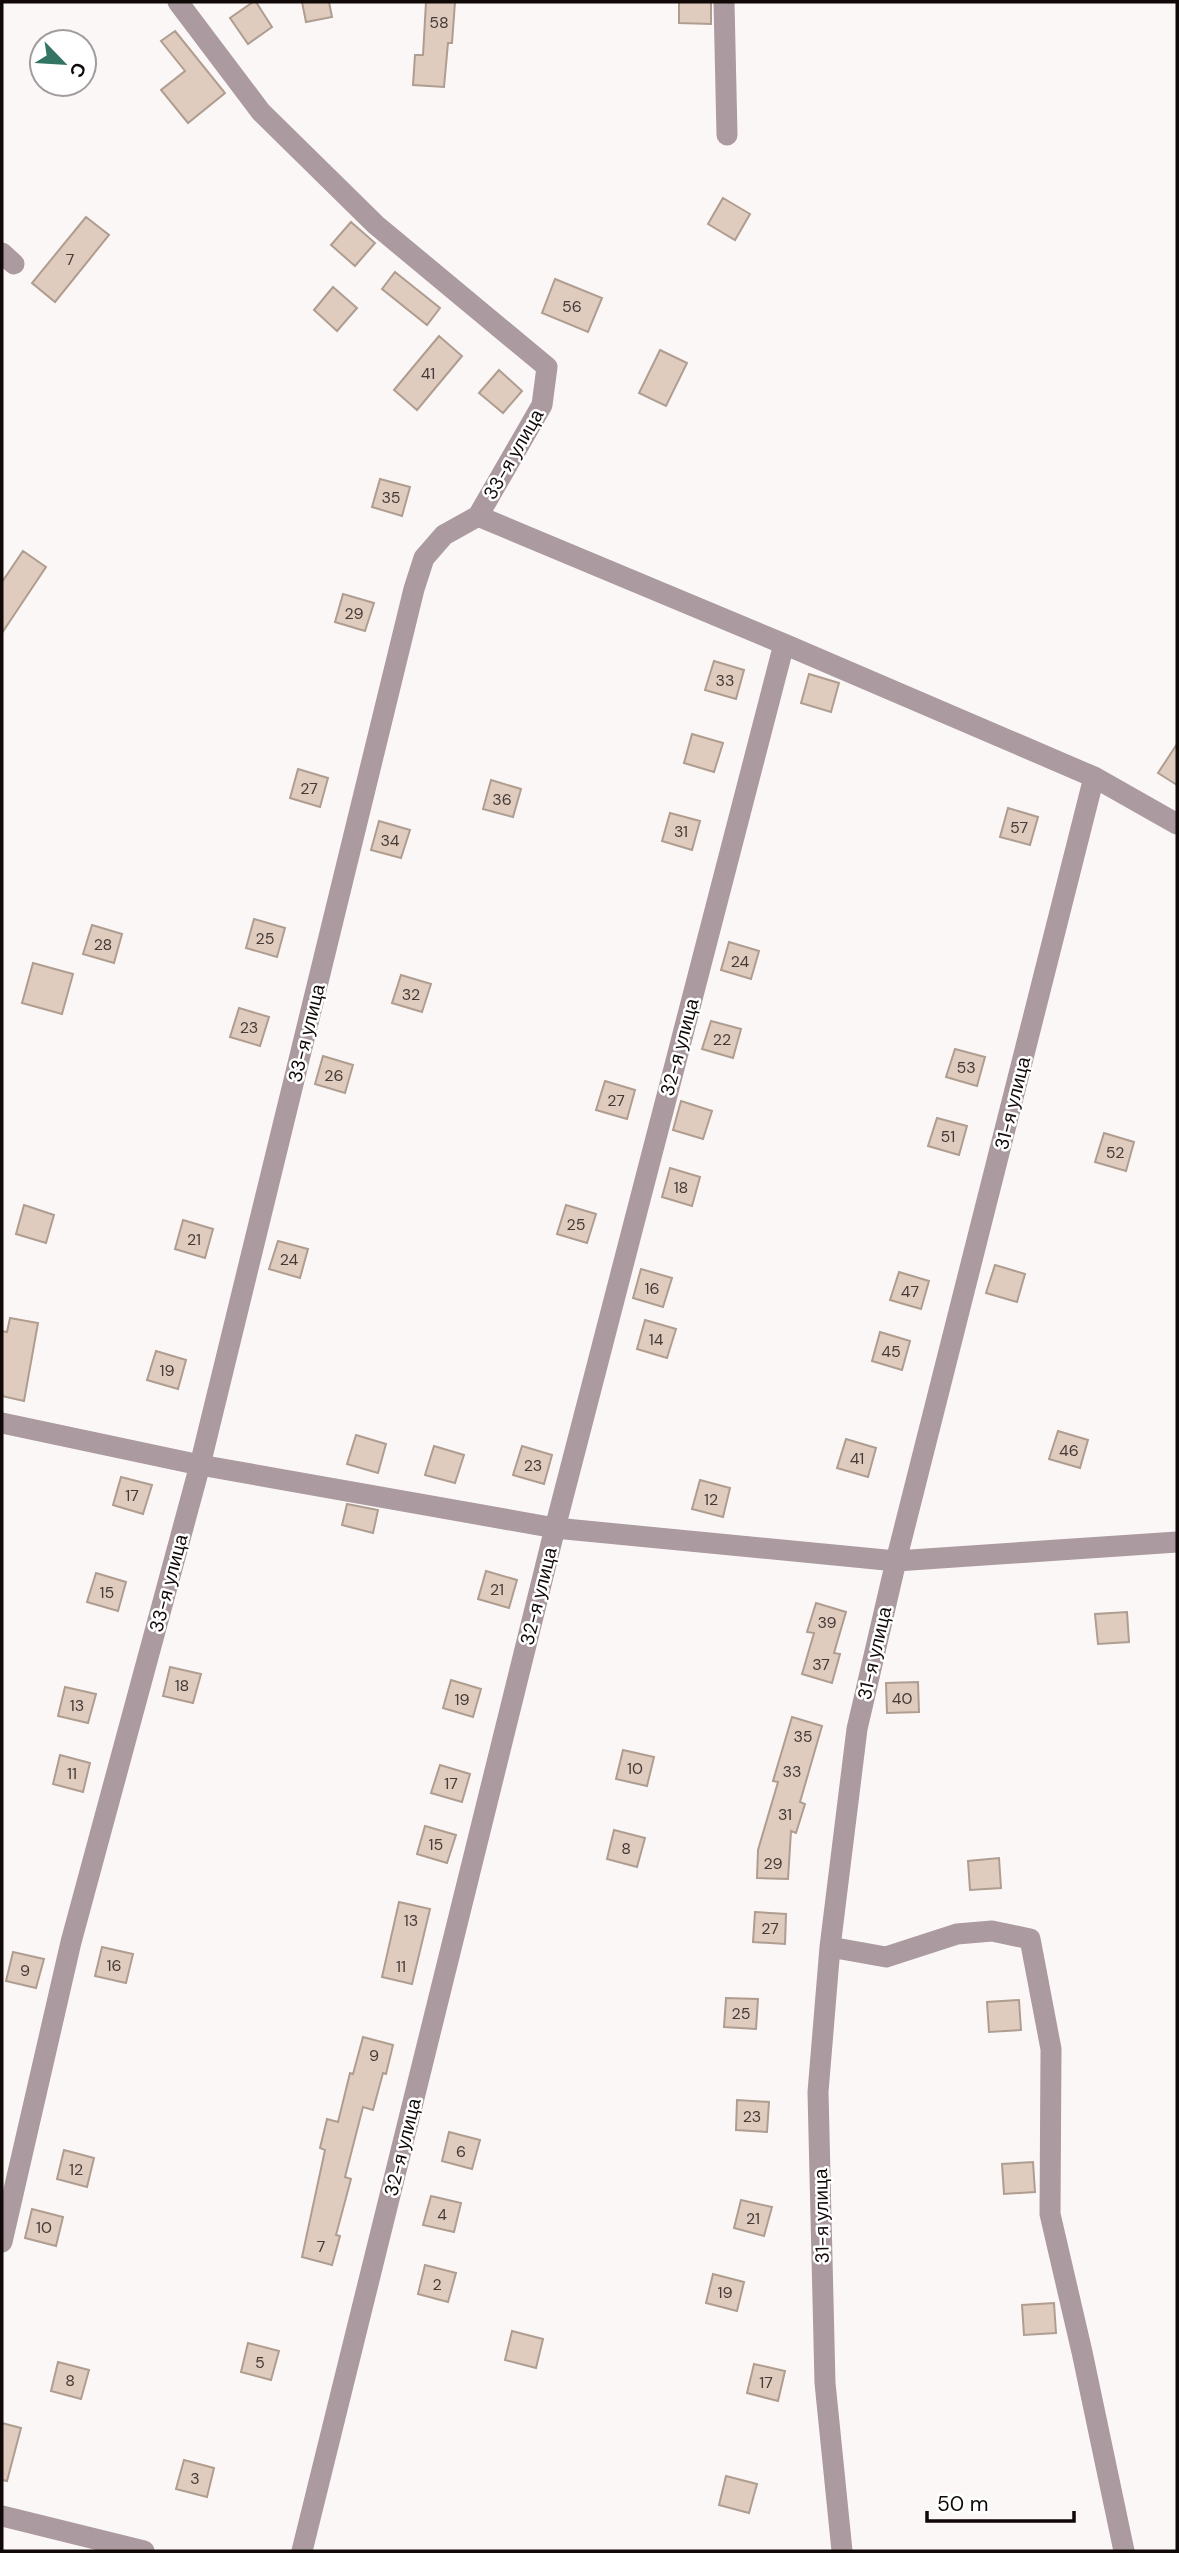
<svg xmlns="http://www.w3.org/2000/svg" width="1179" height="2553" font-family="'DM Sans',sans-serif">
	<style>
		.building { fill: #e0ccbf; stroke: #af9d90; stroke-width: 2 }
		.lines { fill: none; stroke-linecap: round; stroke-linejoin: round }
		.minor { stroke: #ab9a9f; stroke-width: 21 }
		.labels { text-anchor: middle; stroke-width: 5; stroke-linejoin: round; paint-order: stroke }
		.number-label { font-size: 16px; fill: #453a36 }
		.street-label { font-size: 19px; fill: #110908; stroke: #fff }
	</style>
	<rect width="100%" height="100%" fill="#fcf7f7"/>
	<path class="building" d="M253 2H256L272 27 248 44 230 18Z
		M302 2H329L332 17 306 22Z
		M426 2H455L452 43H448L444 87 413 85 415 55H423Z
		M679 2H711V24L679 23Z
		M175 31 225 93 188 123 161 90 185 71 161 41Z
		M723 198 750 214 735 240 708 224Z
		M86 217 109 235 55 302 32 283Z
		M351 222 375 243 355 266 331 245Z
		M395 272 440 308 427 325 382 289Z
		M555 279 602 298 588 332 542 313Z
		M333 287 357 308 337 331 314 310Z
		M439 336 462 356 417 410 394 390Z
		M660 350 687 363 666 406 639 393Z
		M499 370 522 391 503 413 479 393Z
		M380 479 410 487 402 516 372 507Z
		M23 551 46 567 2 633V582Z
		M343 594 374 603 365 631 335 622Z
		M714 661 744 670 736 699 705 690Z
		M809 674 839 683 831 712 801 703Z
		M692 734 723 743 714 772 684 763Z
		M1177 744V785L1158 773Z
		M298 769 328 778 320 807 290 798Z
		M491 780 521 789 513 817 483 809Z
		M1008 808 1038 817 1030 845 1000 837Z
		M670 813 700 821 692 850 662 841Z
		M379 821 410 830 401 858 371 850Z
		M254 919 285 928 277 957 246 948Z
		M92 925 122 934 114 963 83 954Z
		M729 942 759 951 751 979 721 970Z
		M33 963 73 974 62 1014 22 1003Z
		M401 975 431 984 422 1012 392 1003Z
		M239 1008 269 1017 260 1046 230 1037Z
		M711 1021 741 1029 733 1058 702 1049Z
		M955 1049 985 1057 977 1086 946 1077Z
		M323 1056 353 1065 345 1093 315 1084Z
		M605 1081 635 1090 627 1119 596 1110Z
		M681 1101 712 1111 703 1139 673 1130Z
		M937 1118 967 1126 959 1155 928 1146Z
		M1104 1133 1134 1142 1126 1171 1095 1162Z
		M670 1168 700 1177 692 1206 662 1197Z
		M24 1205 54 1215 46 1243 16 1234Z
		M566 1205 596 1214 587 1243 557 1234Z
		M183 1220 213 1229 205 1258 175 1249Z
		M278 1241 308 1249 300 1278 269 1269Z
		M995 1265 1025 1274 1017 1302 986 1293Z
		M641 1269 672 1278 663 1307 633 1298Z
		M899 1272 929 1281 921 1309 890 1300Z
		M10 1318 38 1323 24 1401 2 1396V1331L7 1332Z
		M645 1320 676 1329 667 1358 637 1349Z
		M880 1332 910 1341 902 1370 872 1361Z
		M156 1351 186 1360 178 1389 147 1380Z
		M1058 1431 1088 1440 1080 1468 1049 1459Z
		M356 1435 386 1444 378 1473 347 1464Z
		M846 1439 876 1448 868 1477 837 1468Z
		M434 1446 464 1455 455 1483 425 1475Z
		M522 1446 552 1455 544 1484 513 1475Z
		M121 1477 152 1485 143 1514 113 1505Z
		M700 1480 730 1488 723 1517 692 1509Z
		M347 1504 378 1510 373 1533 342 1525Z
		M486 1571 517 1580 509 1608 478 1599Z
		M96 1573 126 1582 118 1611 87 1602Z
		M816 1603 846 1612 834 1653 840 1654 832 1683 802 1674 814 1633 807 1632Z
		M1127 1612 1129 1642 1098 1644 1095 1614Z
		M170 1667 201 1674 193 1703 163 1696Z
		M451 1680 481 1689 473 1717 443 1708Z
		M918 1682 919 1712 887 1713 886 1683Z
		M65 1687 96 1694 88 1723 58 1716Z
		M792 1717 822 1726 800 1802 805 1804 796 1833 791 1831 788 1879 757 1878 758 1850 778 1782 773 1781Z
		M623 1750 654 1757 647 1786 616 1779Z
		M60 1755 90 1763 83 1792 53 1784Z
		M440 1765 470 1774 462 1802 431 1793Z
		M425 1826 456 1835 447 1863 417 1854Z
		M614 1830 645 1838 637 1867 607 1859Z
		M999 1858 1001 1888 970 1890 968 1861Z
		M399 1902 430 1909 412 1984 382 1977Z
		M755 1912 786 1914 785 1944 753 1942Z
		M102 1947 133 1954 126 1983 95 1976Z
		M13 1952 44 1959 36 1988 6 1981Z
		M726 1998 758 1999 756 2029 724 2027Z
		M1019 2000 1021 2030 989 2032 987 2002Z
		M363 2037 393 2045 386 2074 383 2073 373 2110 363 2107 345 2177 351 2179 336 2235 340 2236 332 2265 302 2257 325 2150 320 2148 327 2119 338 2122 350 2073 353 2074Z
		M737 2100 769 2102 767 2132 736 2130Z
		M449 2132 480 2140 472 2169 442 2161Z
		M64 2150 94 2158 87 2187 57 2179Z
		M1033 2162 1035 2192 1004 2194 1002 2164Z
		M431 2196 461 2203 454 2232 423 2225Z
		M741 2200 772 2207 764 2236 734 2228Z
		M32 2209 63 2217 56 2246 25 2238Z
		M425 2265 456 2273 448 2302 418 2294Z
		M713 2274 744 2282 737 2311 706 2303Z
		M1054 2303 1056 2333 1024 2335 1022 2305Z
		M512 2331 543 2339 536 2368 505 2360Z
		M248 2343 279 2351 271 2380 241 2372Z
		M58 2362 89 2370 81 2399 51 2391Z
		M754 2364 785 2371 778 2401 747 2393Z
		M2 2423 21 2428 7 2481 2 2480Z
		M184 2460 214 2468 207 2497 176 2489Z
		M726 2476 757 2484 749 2513 719 2505Z"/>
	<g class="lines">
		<path class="minor" d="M724 2 727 135
			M2 253 14 264
			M478 516 784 644 1094 777 1177 824
			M2 1423 200 1465 555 1528 896 1561 1177 1542
			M830 1947 886 1957 957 1934 992 1931 1030 1939 1051 2049 1050 2214 1082 2352 1124 2551
			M2 2242 71 1942 200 1465 414 589 424 558 444 535 478 516 542 405 547 367 376 225 261 112 178 2
			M2 2516 144 2551
			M302 2551 555 1528 784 644
			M842 2551 825 2383 818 2092 830 1947 857 1729 896 1561 1094 777"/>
	</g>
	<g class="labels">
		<g class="number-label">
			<text x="439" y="28">58</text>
			<text x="70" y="265">7</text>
			<text x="572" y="312">56</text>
			<text x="428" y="379">41</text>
			<text x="391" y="503">35</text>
			<text x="354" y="619">29</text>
			<text x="725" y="686">33</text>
			<text x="309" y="794">27</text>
			<text x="502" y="805">36</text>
			<text x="1019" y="833">57</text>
			<text x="681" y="837">31</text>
			<text x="390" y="846">34</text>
			<text x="265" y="944">25</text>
			<text x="103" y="950">28</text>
			<text x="740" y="967">24</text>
			<text x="411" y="1000">32</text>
			<text x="249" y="1033">23</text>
			<text x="722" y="1045">22</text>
			<text x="966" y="1073">53</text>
			<text x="334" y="1081">26</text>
			<text x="616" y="1106">27</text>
			<text x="948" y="1142">51</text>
			<text x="1115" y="1158">52</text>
			<text x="681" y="1193">18</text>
			<text x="576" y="1230">25</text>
			<text x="194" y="1245">21</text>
			<text x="289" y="1265">24</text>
			<text x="652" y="1294">16</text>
			<text x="910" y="1297">47</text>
			<text x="656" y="1345">14</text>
			<text x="891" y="1357">45</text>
			<text x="167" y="1376">19</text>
			<text x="1069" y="1456">46</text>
			<text x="857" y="1464">41</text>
			<text x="533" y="1471">23</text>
			<text x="132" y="1501">17</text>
			<text x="711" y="1505">12</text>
			<text x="497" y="1595">21</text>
			<text x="107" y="1598">15</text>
			<text x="827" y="1628">39</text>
			<text x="821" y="1670">37</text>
			<text x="182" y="1691">18</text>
			<text x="902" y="1704">40</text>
			<text x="462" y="1705">19</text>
			<text x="77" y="1711">13</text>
			<text x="803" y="1742">35</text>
			<text x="635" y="1774">10</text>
			<text x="792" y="1777">33</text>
			<text x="72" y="1779">11</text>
			<text x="451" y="1789">17</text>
			<text x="785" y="1820">31</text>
			<text x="436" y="1850">15</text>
			<text x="626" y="1854">8</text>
			<text x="773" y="1869">29</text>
			<text x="411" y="1926">13</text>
			<text x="770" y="1934">27</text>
			<text x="114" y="1971">16</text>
			<text x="401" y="1972">11</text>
			<text x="25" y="1976">9</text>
			<text x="741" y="2019">25</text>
			<text x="374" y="2061">9</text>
			<text x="752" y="2122">23</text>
			<text x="461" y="2157">6</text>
			<text x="76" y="2175">12</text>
			<text x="442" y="2220">4</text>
			<text x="753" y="2224">21</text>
			<text x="44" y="2233">10</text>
			<text x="321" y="2252">7</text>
			<text x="437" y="2290">2</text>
			<text x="725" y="2298">19</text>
			<text x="260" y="2368">5</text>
			<text x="70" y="2386">8</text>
			<text x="766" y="2388">17</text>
			<text x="195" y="2484">3</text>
		</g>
		<g class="street-label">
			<text transform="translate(513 454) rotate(-60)" y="7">33-я улица</text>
			<text transform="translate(306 1033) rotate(-76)" y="7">33-я улица</text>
			<text transform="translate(679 1047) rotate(-75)" y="7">32-я улица</text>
			<text transform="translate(1012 1103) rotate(-76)" y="7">31-я улица</text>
			<text transform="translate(168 1583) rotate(-75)" y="7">33-я улица</text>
			<text transform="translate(538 1596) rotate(-76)" y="7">32-я улица</text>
			<text transform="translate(874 1653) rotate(-77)" y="7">31-я улица</text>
			<text transform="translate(402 2147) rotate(-76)" y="7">32-я улица</text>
			<text transform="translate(821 2216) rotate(-91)" y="7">31-я улица</text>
		</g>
	</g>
	<rect width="1179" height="2553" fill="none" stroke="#110908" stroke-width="7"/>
	<g transform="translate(63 63) rotate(115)"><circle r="33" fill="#ffffff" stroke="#a09d9c" stroke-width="2"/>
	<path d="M0-5L12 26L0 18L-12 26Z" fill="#347463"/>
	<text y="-10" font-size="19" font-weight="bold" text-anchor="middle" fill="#110908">С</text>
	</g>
	<path d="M927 2511v10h147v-10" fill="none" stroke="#110908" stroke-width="3.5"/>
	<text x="937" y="2511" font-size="21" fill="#110908" stroke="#ffffff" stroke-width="5" paint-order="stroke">50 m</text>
</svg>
